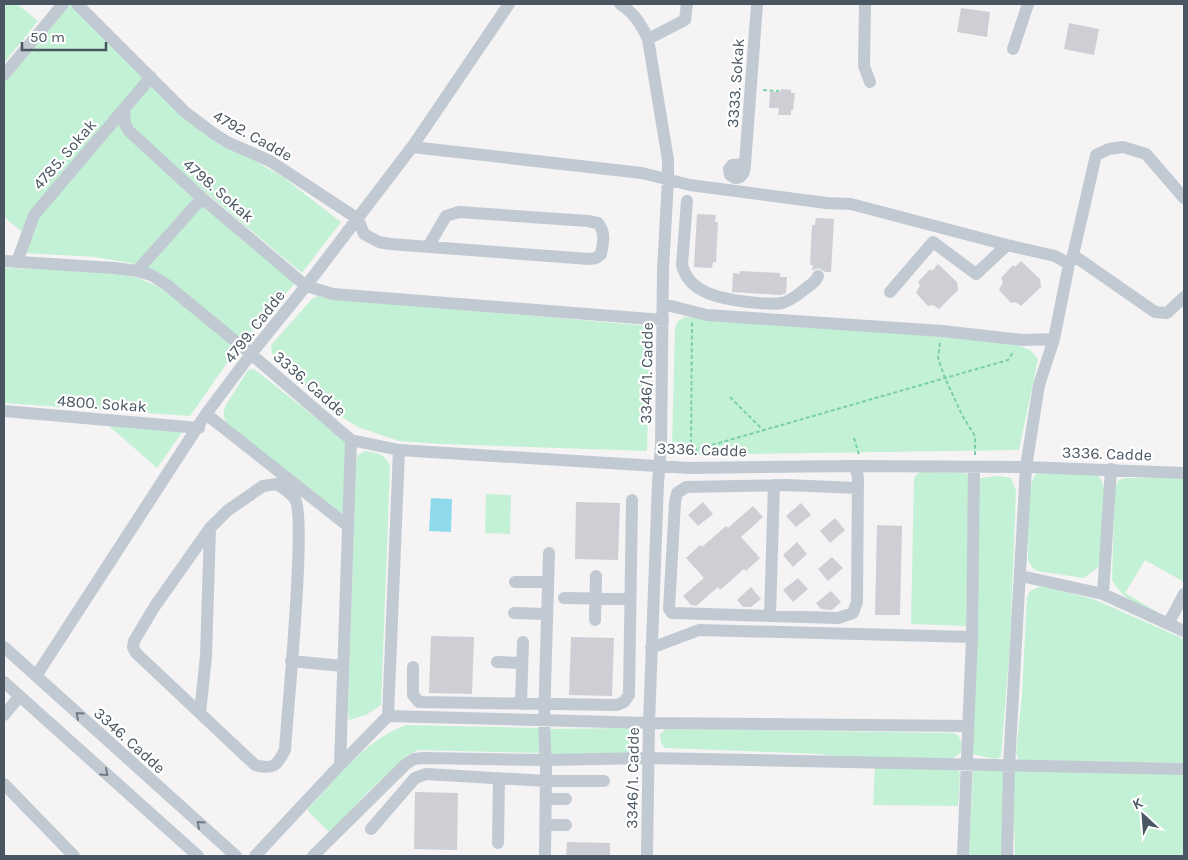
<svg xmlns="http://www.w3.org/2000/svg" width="1188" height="860" font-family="Karla,sans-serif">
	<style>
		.green { fill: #c3f1d5 }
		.water { fill: #90daee }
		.building { fill: #cdcfd5 }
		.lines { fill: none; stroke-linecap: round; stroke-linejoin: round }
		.path { stroke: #7ad0a6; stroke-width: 2; stroke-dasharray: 4 2.5; stroke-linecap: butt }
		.minor { stroke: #c1cad2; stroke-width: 12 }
		.oneway { stroke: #6e7983 }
		.labels { text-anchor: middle; stroke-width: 4.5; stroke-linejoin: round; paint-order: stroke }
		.street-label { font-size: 16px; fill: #4a5661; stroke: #fff }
	</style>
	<rect width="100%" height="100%" fill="#f5f3f3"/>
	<path class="green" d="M4 4H17L38 21 4 63Z
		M71 4 147 77 58 177 21 231 4 217V81L38 39Z
		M153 82 247 156 284 178 341 222 302 273 133 132C121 108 138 99 153 82Z
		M120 118 194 198 140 265 96 257 24 253 36 219Z
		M203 203 295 283 244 340 144 267Z
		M4 268 101 271 138 278 159 287 223 333 236 350 190 416 4 403Z
		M319 296 334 299 650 326 647 451 441 444 399 441 358 427 332 411 272 354 271 345 313 298Z
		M685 317 911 334 1015 344 1030 350 1038 359 1019 450 680 455 672 447 675 328 678 321Z
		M254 369 343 439 346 446 343 514 229 428C224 420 222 414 226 405L248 370Z
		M108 425 183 431 157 468Z
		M365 451C377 453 385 454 390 466L381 705 366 715 349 720 348 710 356 464 358 455Z
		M921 472 966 473 969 476 966 626 911 624 914 478 917 474Z
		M1036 474H1097L1102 481 1105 492 1102 557 1098 567 1084 578 1037 571 1032 567 1028 560C1029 544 1026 483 1036 474Z
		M998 476 1011 478 1016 491 1010 643 1001 757 995 759 972 754 978 482 981 478Z
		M1125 478H1184V582L1145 560 1125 593 1166 617C1143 607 1125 603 1112 580L1115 486 1119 480Z
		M486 494 511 495 510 534 485 533Z
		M1038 587H1046L1093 599 1184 639V763L1019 760 1016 753 1022 695 1027 597 1029 592Z
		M406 725 539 728 541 753 418 750 408 755 367 793 330 833 307 810C336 779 365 740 406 725Z
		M628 728 640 742 638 752 623 755 550 754 549 729Z
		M666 729 954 733 958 735C964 745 964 755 951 758H856L819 754 665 748 661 743 660 734Z
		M875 767 958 769 960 774 958 806 873 805Z
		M1014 769 1184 773V856H1015L1013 777Z
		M973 770H1003L1002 856H969Z"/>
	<path class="water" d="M431 498 452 499 451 532 429 531Z"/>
	<path class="building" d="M961 8 990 12 987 37 957 32Z
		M1069 23 1099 29 1094 55 1064 49Z
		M781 89 791 90V93H795L793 110H791V115H778L779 108H769L770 92H780Z
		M697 214 716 215 715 222H718L716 262H713L712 268 694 267Z
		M816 218 834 219 831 272H825L818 268 812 271 813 265H810L812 225H815Z
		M1021 261 1040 279 1041 287 1021 306 1016 302 1011 303 999 290 1003 282 1001 278 1013 265 1015 267Z
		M938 264 957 282 958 290 939 309 933 305 928 306 916 293 920 285 918 282 930 269 932 271Z
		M740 271 780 273V277H787L786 293 781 295 732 292 733 273 740 274Z
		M576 502 620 503 618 560 575 559Z
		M703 502 713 514 698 526 688 515Z
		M801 503 811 515 796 527 786 516Z
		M753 506 763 517 741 537 760 558 746 571 744 569 720 590 718 587 696 606 691 605 683 596 704 578 686 558 700 545 702 547 726 526 728 528Z
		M835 518 845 530 830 543 820 531Z
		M877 525 902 526 900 615H875Z
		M797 542 807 554 793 567 783 555Z
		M832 557 843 568 828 581 818 569Z
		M798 578 808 589 793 602 783 590Z
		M751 587 761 599 751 607H743L737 600Z
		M831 591 841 602 832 610 821 609 816 603Z
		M431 636 474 637 472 694 429 693Z
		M571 637 614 638 612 696 569 695Z
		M415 792 458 793 457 850 414 849Z
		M567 842 610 843V856H566Z"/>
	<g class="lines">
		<path class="path" d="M763 90 779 91
			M940 343 938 358 945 378 962 415 975 436V455
			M730 397 763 430
			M854 438 859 455
			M691 450 692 322
			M690 455 691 451 1008 360 1014 351"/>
		<path class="minor" d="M77 4 185 112 213 133 227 142 270 161 358 219 364 234 379 242 390 244 589 259 596 258 601 254C603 243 606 233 598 223L588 221 459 212 446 216 428 247
			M620 4C634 13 641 24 648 39L668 160V179L663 270 661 446 658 483 649 723 647 856
			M865 4 864 66 870 82
			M648 39 685 20 687 4
			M1013 49 1028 4
			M4 75 63 4
			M124 109 125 124 129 131 202 198 306 286 333 294 663 320
			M412 147 642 173 690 185 826 203 851 204 1007 245 1055 256 1069 264
			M745 164 732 165 729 169 730 175 735 178 740 177C744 174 745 169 745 164L757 4
			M687 201 682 265C689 294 723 299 748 302 759 303 772 305 782 303 790 301 799 294 805 289 810 285 816 282 818 276
			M1073 255 1155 312 1167 313 1184 297
			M4 261 114 268 137 271 151 275 167 285 251 354 351 440 399 450 689 468 855 466 1026 467 1184 473
			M17 262 34 215 151 77
			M137 271 202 198
			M890 292 933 242 976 274 1007 245
			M663 304 707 315 942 331 1023 340 1054 339
			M4 411 199 428
			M206 414 348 526
			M855 466 858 477 857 602 853 613 838 618 672 613 669 609 675 502 677 493 686 487 785 485 858 488
			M277 484C282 488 291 493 295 499 307 518 287 714 285 750 277 766 273 770 255 765L136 653 133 647 134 641 155 606 210 528 227 511 263 486Z
			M1021 576 1103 594 1184 631
			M515 582H548
			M1103 594 1111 469
			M564 598 630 599
			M514 613 547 614
			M770 616 774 485
			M595 620 596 576
			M1168 624 1184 594
			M4 647 236 856
			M651 648 699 630 972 637
			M291 661 343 666
			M497 662 522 663
			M413 667V695L419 702 617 705 624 702 629 695 632 500
			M36 676 206 414 251 354 306 286 412 147 509 4
			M4 682 198 856
			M521 704 523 642
			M200 713 206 656 210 528
			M4 715 19 697
			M388 716 399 450
			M340 765 351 440
			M4 784 74 856
			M546 799H566
			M545 825H566
			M371 829 415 778 426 774 546 781H604
			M498 843 499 778
			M255 856 340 765 388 716 649 723 968 726
			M313 856 406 764 414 759 424 758 546 760 649 758 1184 769
			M545 856 546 771 544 721 549 553
			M963 856 972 637 974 467
			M1007 856 1009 765 1026 467 1039 385 1054 339 1069 264 1073 255 1096 155 1109 149 1123 147 1146 154 1184 198"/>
	</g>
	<defs><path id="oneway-chevron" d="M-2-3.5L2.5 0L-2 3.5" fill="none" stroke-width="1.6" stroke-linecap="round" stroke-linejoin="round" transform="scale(1.25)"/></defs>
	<g class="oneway">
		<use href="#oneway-chevron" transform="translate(79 715) rotate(-138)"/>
		<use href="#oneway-chevron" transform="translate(105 773) rotate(42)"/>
		<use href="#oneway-chevron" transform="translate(200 824) rotate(-138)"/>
	</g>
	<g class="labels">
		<g class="street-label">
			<text transform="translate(735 83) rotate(-86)" y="6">3333. Sokak</text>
			<text transform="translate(253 135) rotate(29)" y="6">4792. Cadde</text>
			<text transform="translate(64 154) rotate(-49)" y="6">4785. Sokak</text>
			<text transform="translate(219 190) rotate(41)" y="6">4798. Sokak</text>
			<text transform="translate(254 326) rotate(-52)" y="6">4799. Cadde</text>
			<text transform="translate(646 373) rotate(-89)" y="6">3346/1. Cadde</text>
			<text transform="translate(310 383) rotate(41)" y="6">3336. Cadde</text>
			<text transform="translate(102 403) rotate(4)" y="6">4800. Sokak</text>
			<text transform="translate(702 449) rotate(2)" y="6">3336. Cadde</text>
			<text transform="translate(1107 453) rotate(2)" y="6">3336. Cadde</text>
			<text transform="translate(130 740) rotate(42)" y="6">3346. Cadde</text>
			<text transform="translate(632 778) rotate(-89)" y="6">3346/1. Cadde</text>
		</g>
	</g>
	<rect width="1188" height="860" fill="none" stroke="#4a5661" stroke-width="10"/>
	<g transform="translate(1143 815) rotate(334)" stroke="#ffffff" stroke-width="4" paint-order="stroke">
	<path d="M0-4L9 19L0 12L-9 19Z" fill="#4a5661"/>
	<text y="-8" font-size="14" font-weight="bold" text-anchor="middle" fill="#4a5661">K</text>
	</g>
	<path d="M22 42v8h84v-8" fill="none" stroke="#4a5661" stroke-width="2.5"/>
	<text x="30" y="42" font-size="15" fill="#4a5661" stroke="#ffffff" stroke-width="4" paint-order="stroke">50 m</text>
</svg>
